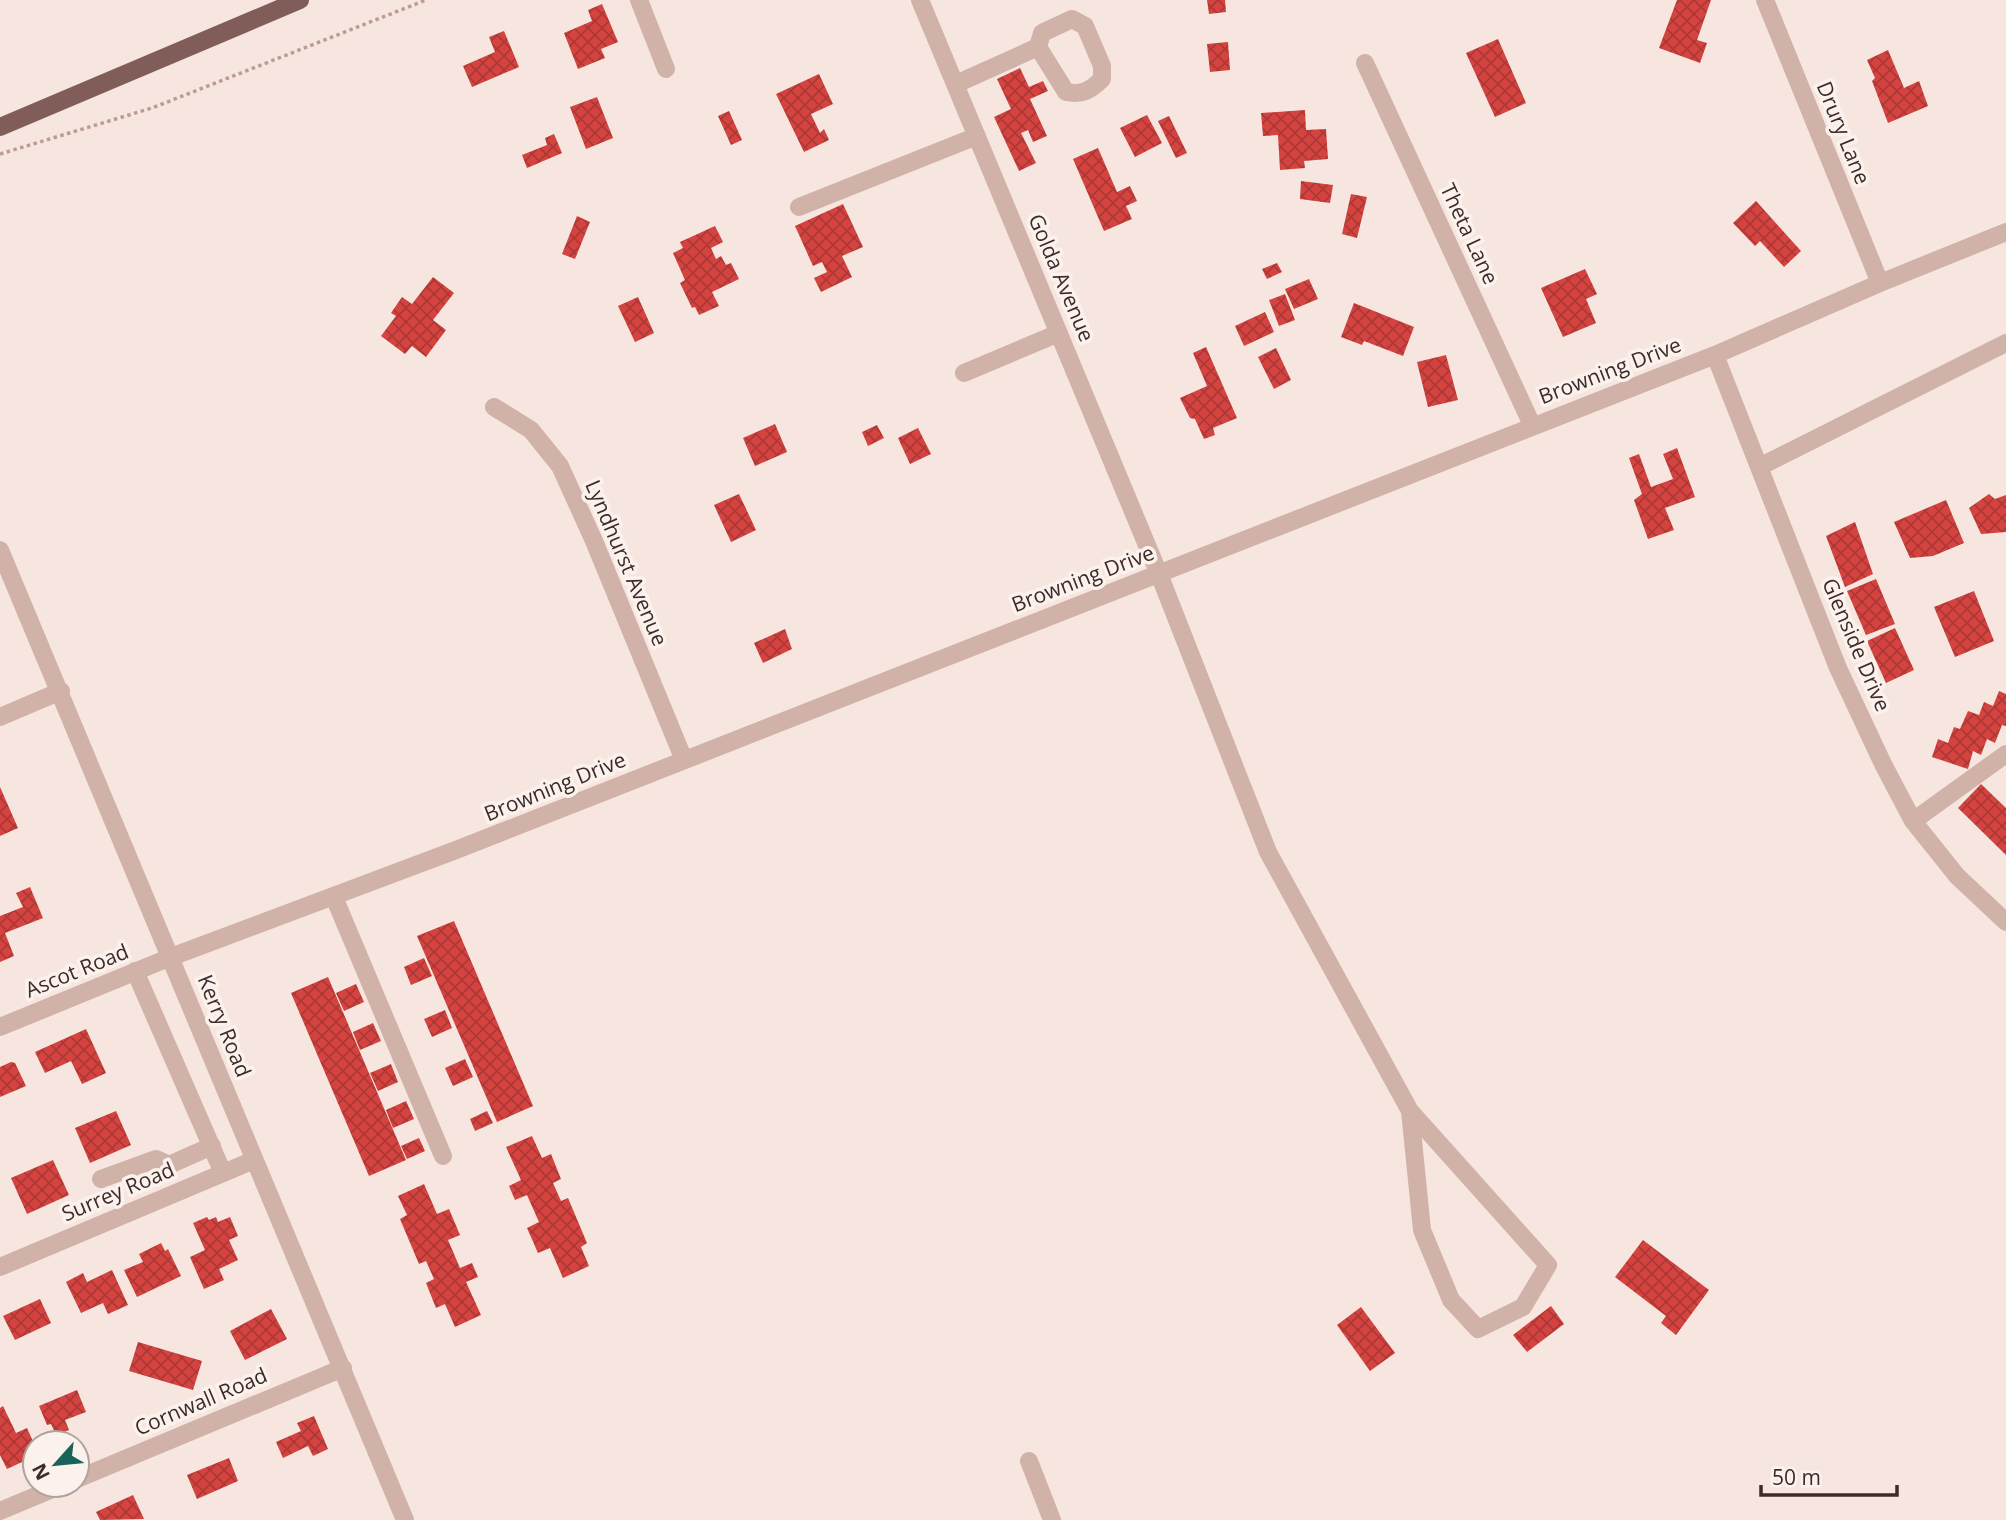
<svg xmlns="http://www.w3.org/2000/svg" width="2006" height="1520" font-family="'Open Sans',sans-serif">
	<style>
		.building { fill: url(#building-cross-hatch) }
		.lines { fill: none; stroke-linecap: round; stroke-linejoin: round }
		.path { stroke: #bc9b93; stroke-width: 3.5; stroke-dasharray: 3.5 3.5; stroke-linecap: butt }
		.minor { stroke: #d0b2a9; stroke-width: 18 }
		.major { stroke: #805d59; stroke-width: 18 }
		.labels { text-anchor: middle; stroke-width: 7; stroke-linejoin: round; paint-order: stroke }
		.street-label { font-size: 21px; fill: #3c2b29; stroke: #fcf2ed }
	</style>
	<defs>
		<pattern id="building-cross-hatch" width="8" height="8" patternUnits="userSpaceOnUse" patternTransform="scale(1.75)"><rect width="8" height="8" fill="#d4433f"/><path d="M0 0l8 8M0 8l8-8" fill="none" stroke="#ad3835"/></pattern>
	</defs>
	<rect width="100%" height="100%" fill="#f6e6df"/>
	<path class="building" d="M1207 0H1225L1226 12 1209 14Z
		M1677 0H1711L1697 40 1707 43 1700 63 1659 48Z
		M602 4 618 42 601 49 605 58 578 69 564 33 592 21 588 10Z
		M504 31 519 67 472 87 463 66 495 52 489 37Z
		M1498 39 1526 103 1495 117 1466 53Z
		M1228 42 1230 70 1210 72 1207 44Z
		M1888 50 1904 88 1919 81 1928 106 1888 123 1872 81 1875 78 1867 60Z
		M1020 68 1029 87 1043 81 1048 91 1030 99 1047 136 1033 142 1028 130 1021 133 1036 163 1019 171 994 117 1011 109 997 79Z
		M819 74 833 104 811 114 820 133 824 129 829 140 804 152 776 94Z
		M597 97 613 138 586 149 570 107Z
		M1305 110 1306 130 1326 129 1328 159 1304 161 1305 168 1280 170 1278 135 1263 136 1261 113Z
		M729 111 742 140 731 145 718 116Z
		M1147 115 1162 143 1135 157 1120 128Z
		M1169 116 1187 153 1176 158 1158 121Z
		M554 134 562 153 527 168 522 155 547 145 545 138Z
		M1098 148 1117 192 1130 186 1137 201 1126 206 1132 219 1104 231 1073 159Z
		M1301 181 1333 185 1330 203 1300 199Z
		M1351 194 1367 197 1357 238 1342 234Z
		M1756 201 1801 251 1784 267 1760 241 1755 246 1733 223Z
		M843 204 863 247 842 256 852 277 821 292 814 278 827 272 822 262 813 266 795 226Z
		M577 216 590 222 575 259 562 254Z
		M715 226 723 242 711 248 716 259 721 256 726 265 731 263 739 279 712 292 719 306 699 315 695 307 692 308 680 283 685 280 673 253 683 248 680 242Z
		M1277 263 1282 272 1267 279 1262 269Z
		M1585 269 1597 294 1586 299 1596 323 1563 337 1541 288Z
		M433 277 454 293 433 320 446 330 426 357 412 346 405 354 381 336 396 316 391 313 402 297 412 304Z
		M1309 279 1318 299 1294 309 1285 289Z
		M1285 294 1295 320 1279 326 1269 300Z
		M638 297 654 333 635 342 618 306Z
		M1354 303 1414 327 1403 356 1364 341 1362 345 1341 337Z
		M1265 312 1274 332 1244 346 1235 326Z
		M1206 347 1237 418 1213 428 1215 435 1204 439 1195 419 1190 418 1180 398 1207 386 1193 353Z
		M1276 348 1291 380 1274 389 1258 357Z
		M1446 355 1458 400 1428 407 1417 362Z
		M775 424 787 452 755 466 743 438Z
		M877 425 884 438 868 446 862 432Z
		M918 428 931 454 910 464 898 438Z
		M1677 448 1695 497 1665 508 1674 530 1648 539 1634 500 1642 494 1629 458 1639 454 1651 487 1673 479 1663 454Z
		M739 494 756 530 731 542 714 505Z
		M1989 494 1995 499 2006 495V532L1981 534 1969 508Z
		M1946 500 1964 543 1933 556 1910 558 1894 522Z
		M1855 522 1873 574 1845 587 1826 536Z
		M1876 579 1895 624 1866 635 1847 591Z
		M1974 591 1994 641 1955 657 1934 607Z
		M1895 628 1914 670 1886 683 1867 641Z
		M785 629 792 649 763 663 754 643Z
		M1999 691 2006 694V726L2002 725 1995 743 1987 739 1981 755 1973 751 1968 769 1932 757 1938 739 1948 743 1954 727 1960 729 1968 711 1979 715 1984 702 1993 706Z
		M1981 784 2006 808V855L1958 808Z
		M0 787 18 828 0 836Z
		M30 887 43 918 5 933 14 956 0 962V916L23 907 16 893Z
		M454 921 533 1106 497 1122 417 936Z
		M424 958 432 976 411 985 404 967Z
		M328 977 406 1160 369 1176 291 993Z
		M356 984 364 1002 344 1011 336 993Z
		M445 1010 452 1028 432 1037 424 1019Z
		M373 1023 381 1041 360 1050 353 1032Z
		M86 1029 106 1073 82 1084 71 1061 45 1073 35 1052Z
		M465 1059 473 1077 453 1086 445 1068Z
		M11 1062 15 1063 26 1086 0 1097V1067Z
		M391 1064 398 1082 378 1091 370 1073Z
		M406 1101 414 1119 393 1128 386 1110Z
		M116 1111 131 1145 90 1163 75 1128Z
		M487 1111 493 1123 475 1131 470 1119Z
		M532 1136 542 1158 551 1154 561 1179 553 1183 561 1201 568 1198 587 1243 581 1247 589 1266 563 1278 550 1248 538 1253 527 1228 539 1222 527 1195 515 1200 509 1186 521 1180 506 1147Z
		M419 1138 425 1151 407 1159 401 1146Z
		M53 1160 69 1195 27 1214 11 1178Z
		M424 1184 437 1214 449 1209 460 1235 448 1240 460 1268 472 1263 478 1277 466 1282 481 1315 455 1327 445 1304 436 1308 426 1283 434 1279 426 1261 419 1264 400 1219 407 1215 398 1196Z
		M207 1217 209 1220 216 1217 218 1222 230 1217 238 1236 229 1240 238 1260 219 1269 224 1280 204 1289 190 1257 205 1250 193 1223Z
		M1643 1240 1709 1290 1676 1335 1661 1323 1666 1316 1615 1277Z
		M161 1243 165 1251 168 1249 181 1276 137 1297 124 1270 143 1262 139 1254Z
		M112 1270 128 1305 108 1314 103 1303 81 1313 66 1282 83 1273 87 1282Z
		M40 1299 51 1323 15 1340 3 1316Z
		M1551 1306 1564 1324 1527 1352 1513 1335Z
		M1361 1307 1395 1353 1370 1371 1337 1325Z
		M271 1309 287 1339 245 1360 230 1331Z
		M138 1342 202 1361 193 1390 129 1371Z
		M77 1390 86 1412 65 1420 69 1430 56 1435 51 1424 47 1425 39 1406Z
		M3 1406 16 1433 27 1428 35 1446V1456L7 1469 0 1455V1408Z
		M314 1416 328 1449 313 1456 308 1446 283 1458 276 1442 301 1431 297 1423Z
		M229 1458 238 1481 197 1499 187 1475Z
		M133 1495 144 1519 100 1520 96 1512Z"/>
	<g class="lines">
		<path class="path" d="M0 154 152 108 426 0"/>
		<path class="minor" d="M639 0 666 69
			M920 0 1159 574 1268 852 1410 1111 1422 1230 1451 1300 1478 1329 1523 1307 1548 1265 1410 1111
			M1765 0 1880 283
			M1072 19 1085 26 1102 66V79C1090 91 1082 95 1066 92L1038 47 1042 33Z
			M1365 63 1532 425
			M956 84 1038 47
			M799 207 977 136
			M1715 355 1838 668 1883 764 1913 821 1957 876 2006 922
			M964 373 1059 333
			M494 407 531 430 560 466 594 541 684 760
			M1759 467 2006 343
			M0 550 405 1520
			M0 717 61 691
			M1913 821 2006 754
			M334 897 443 1156
			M135 971 223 1173
			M0 1027 171 957 456 850 1715 355 1880 283 2006 232
			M101 1179 156 1159 169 1165 212 1146
			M0 1267 254 1160
			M1029 1461 1052 1520
			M77 1479 343 1368
			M0 1511 62 1485"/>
		<path class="major" d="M0 127 300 0"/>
	</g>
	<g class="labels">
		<g class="street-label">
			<text transform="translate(1843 133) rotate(68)" y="7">Drury Lane</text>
			<text transform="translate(1469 234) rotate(65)" y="7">Theta Lane</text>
			<text transform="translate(1061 278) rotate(67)" y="7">Golda Avenue</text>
			<text transform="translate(1610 371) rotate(-21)" y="7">Browning Drive</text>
			<text transform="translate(626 563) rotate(67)" y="7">Lyndhurst Avenue</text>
			<text transform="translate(1083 579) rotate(-21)" y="7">Browning Drive</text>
			<text transform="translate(1856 645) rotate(67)" y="7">Glenside Drive</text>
			<text transform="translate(555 787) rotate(-22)" y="7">Browning Drive</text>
			<text transform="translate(77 971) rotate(-22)" y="7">Ascot Road</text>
			<text transform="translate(224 1026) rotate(68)" y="7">Kerry Road</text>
			<text transform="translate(118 1192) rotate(-23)" y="7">Surrey Road</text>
			<text transform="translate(201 1402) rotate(-23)" y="7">Cornwall Road</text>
		</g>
	</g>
	<g transform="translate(56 1464) rotate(243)"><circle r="33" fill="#fcf2ed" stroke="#afa29f" stroke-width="2"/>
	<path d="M0-5L12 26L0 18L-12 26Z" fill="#196458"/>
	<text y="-10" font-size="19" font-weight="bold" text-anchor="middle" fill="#3c2b29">N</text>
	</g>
	<path d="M1761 1485v10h136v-10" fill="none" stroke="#3c2b29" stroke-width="3.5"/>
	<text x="1772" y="1485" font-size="21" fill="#3c2b29" stroke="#fcf2ed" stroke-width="5" paint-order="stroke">50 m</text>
</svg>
